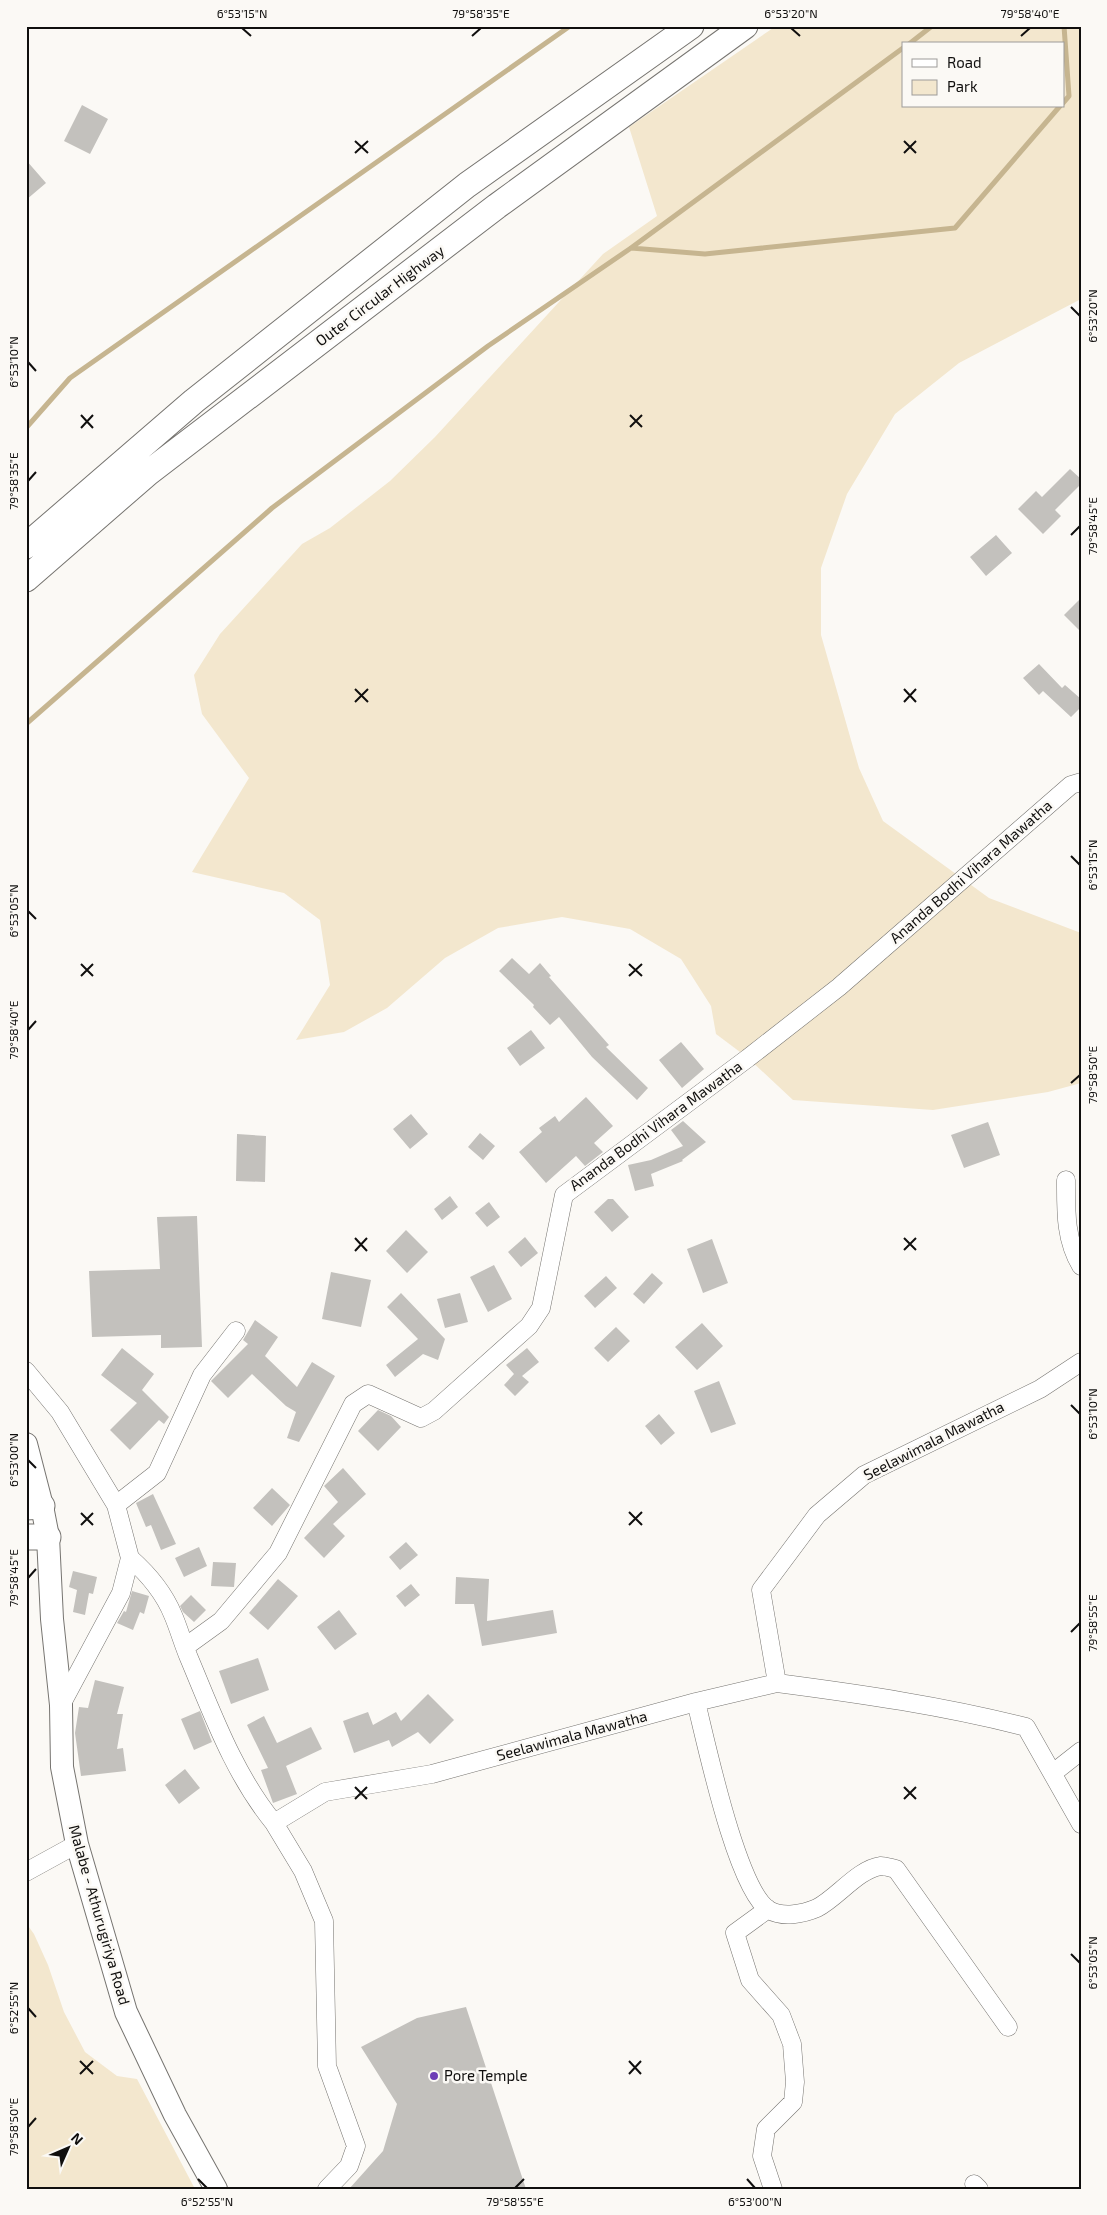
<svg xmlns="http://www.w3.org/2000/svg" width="1107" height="2215" font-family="'Exo 2',sans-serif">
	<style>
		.green { fill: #f3e7ce; fill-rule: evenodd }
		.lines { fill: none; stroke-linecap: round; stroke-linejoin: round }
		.stream { stroke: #c6b590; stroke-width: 5 }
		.building { fill: #c3c1bd }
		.minor-casing { stroke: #767470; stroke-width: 19 }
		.major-casing { stroke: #767470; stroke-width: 24 }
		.highway-casing { stroke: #767470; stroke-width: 27 }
		.minor { stroke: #fff; stroke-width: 18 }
		.major { stroke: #fff; stroke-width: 22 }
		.highway { stroke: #fff; stroke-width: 25 }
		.ticks { fill: none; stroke: #100f0e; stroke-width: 2 }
		.poi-dot { fill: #6d3eb6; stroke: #fbf9f5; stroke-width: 2 }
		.labels { text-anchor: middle; stroke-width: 5; stroke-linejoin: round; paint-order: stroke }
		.street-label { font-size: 15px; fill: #100f0e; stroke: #fbf9f5 }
		.poi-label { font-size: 15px; fill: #100f0e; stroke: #fbf9f5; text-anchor: start }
		.neatline { fill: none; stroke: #100f0e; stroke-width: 2 }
		.ticks-label { font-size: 12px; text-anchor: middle; fill: #100f0e }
	</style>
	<rect width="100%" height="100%" fill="#fbf9f5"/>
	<path class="green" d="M776 26H1081V299L959 363 895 414 847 494 821 568V635L859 768 883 821 989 898 1081 933V1083L1048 1092 933 1110 793 1100 748 1058 716 1034 711 1006 681 959 630 929 562 917 498 928 445 958 387 1008 344 1032 296 1040 330 985 320 920 284 893 192 872 249 778 202 714 194 675 220 634 302 544 330 528 390 481 435 437 603 254 657 216 629 127ZM903 44H1063V106H903Z
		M26 1923 34 1934 48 1965 64 2012 85 2052 117 2076 137 2079 195 2189H26Z"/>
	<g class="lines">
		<path class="stream" d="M909 44 932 26
			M1063 103 1069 96 1064 26
			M631 248 705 254 955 228 1060 106
			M26 428 70 378 570 26
			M26 724 272 508 488 346 631 248 903 48"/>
	</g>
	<path class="building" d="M82 105 108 119 90 154 64 141Z
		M26 160 46 183 26 200Z
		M1070 469 1081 479V484L1055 510 1061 516 1043 534 1018 509 1036 491 1042 497Z
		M996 535 1012 553 986 576 970 557Z
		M1081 598V632L1064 615Z
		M1039 664 1062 688 1065 685 1081 699V707L1071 717 1043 691 1039 695 1023 678Z
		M512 958 529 974 540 963 551 976 549 977 609 1045 606 1047 648 1088 637 1100 592 1057 559 1017 550 1025 533 1007 534 1005 499 971Z
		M531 1030 545 1048 520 1066 507 1048Z
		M681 1042 704 1069 682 1088 659 1060Z
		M586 1097 613 1126 594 1143 603 1152 585 1166 576 1156 546 1183 519 1152 542 1132 539 1128 555 1116 559 1122Z
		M411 1114 428 1134 410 1149 393 1129Z
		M683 1121 706 1142 682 1160 683 1161 651 1174 654 1186 635 1191 628 1165 651 1160 683 1146 671 1130Z
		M988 1122 1000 1155 964 1168 951 1135Z
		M480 1133 495 1146 483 1160 468 1147Z
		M237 1134 266 1136 265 1182 236 1181Z
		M450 1196 458 1207 442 1220 434 1209Z
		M608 1199H613L629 1217 612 1232 594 1212Z
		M489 1202 500 1217 487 1227 475 1213Z
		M197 1216 202 1347 161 1348V1335L92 1337 89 1271 160 1269 157 1217Z
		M406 1230 428 1252 407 1273 386 1251Z
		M525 1237 538 1253 521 1267 508 1252Z
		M712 1239 728 1283 703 1293 687 1249Z
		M494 1265 512 1299 488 1312 470 1277Z
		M331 1272 371 1280 361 1327 322 1319Z
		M652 1273 663 1283 644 1304 633 1294Z
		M606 1276 617 1288 595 1308 584 1296Z
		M401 1293 445 1339 438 1360 423 1354 395 1377 386 1365 418 1339 387 1307Z
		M460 1293 468 1322 445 1328 437 1299Z
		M255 1320 278 1337 265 1356 297 1387 312 1362 335 1376 299 1442 287 1438 296 1412 286 1406 252 1374 228 1398 211 1381 248 1344 243 1340Z
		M702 1323 723 1346 697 1370 675 1347Z
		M616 1327 630 1341 608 1362 594 1348Z
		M122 1348 154 1374 142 1390 169 1417 164 1424 159 1420 130 1450 110 1430 137 1403 101 1375Z
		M527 1348 539 1362 522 1376 529 1382 515 1396 504 1385 514 1374 506 1365Z
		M719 1381 736 1424 711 1433 694 1391Z
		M378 1410 391 1416 401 1427 378 1451 358 1431Z
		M659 1414 675 1433 661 1445 645 1426Z
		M343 1468 366 1494 333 1524 345 1536 324 1558 304 1538 338 1502 324 1486Z
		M272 1488 290 1505 272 1526 253 1508Z
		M153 1494 176 1544 161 1550 151 1525 146 1527 136 1503Z
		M406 1542 418 1555 400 1570 389 1557Z
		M199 1547 207 1566 184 1577 175 1558Z
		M213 1562 236 1563 234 1587 211 1586Z
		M73 1571 97 1577 93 1594 89 1593 85 1615 73 1612 77 1590 69 1587Z
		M456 1577 489 1579 487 1621 553 1610 557 1633 482 1646 474 1604H455Z
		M278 1579 298 1596 268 1630 249 1613Z
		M411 1584 420 1595 405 1607 396 1596Z
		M132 1591 149 1596 144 1614 140 1612 133 1630 117 1623 124 1611 126 1612Z
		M191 1595 206 1610 194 1622 183 1612 180 1606Z
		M339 1610 357 1634 335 1650 317 1627Z
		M258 1658 269 1690 231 1704 219 1671Z
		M95 1680 124 1687 117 1714H123L117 1749 123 1748 126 1771 81 1776 75 1733 79 1707 88 1708Z
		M428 1694 454 1720 430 1744 418 1732 392 1747 389 1740 354 1753 343 1721 368 1712 373 1725 396 1712 401 1721Z
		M200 1711 212 1742 194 1750 181 1719Z
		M264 1716 277 1743 311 1727 322 1749 286 1766 297 1794 273 1803 261 1770 268 1768 247 1725Z
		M185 1769 200 1788 179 1804 165 1785Z
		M466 2007 526 2189H349L383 2151 397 2104 361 2047 417 2018Z"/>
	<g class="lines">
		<defs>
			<path id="minor" d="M1066 1180C1066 1211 1065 1239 1081 1266
				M26 1371 60 1412 116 1505 130 1558 121 1593 61 1705
				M116 1505 157 1473 202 1375 236 1331
				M130 1558C147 1573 164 1593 173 1615 179 1629 183 1644 189 1658 213 1715 234 1774 274 1823
				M185 1647 221 1621 278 1553 353 1404 368 1394 421 1418 434 1411 529 1326 541 1308 564 1195 748 1058 839 987 1071 785 1081 782
				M777 1683C861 1694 944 1706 1026 1727L1081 1824
				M696 1702C706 1742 737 1890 769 1910 783 1918 803 1914 817 1908 837 1898 858 1869 881 1866 885 1866 891 1868 896 1869L1008 2027
				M1053 1773 1081 1751
				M26 1872 77 1844
				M768 1909 735 1933 750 1980 781 2015 792 2044 795 2082 793 2102 766 2129 762 2156 773 2189
				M974 2184 979 2189
				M327 2189 349 2166 356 2146 327 2066 324 1921 303 1871 274 1823 325 1792 432 1774 696 1702 777 1683 761 1590 817 1515 864 1475 1040 1389 1081 1362"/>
			<path id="major" d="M26 1444 42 1506 48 1537 52 1619 61 1705 62 1767 77 1844 126 2012 175 2115 216 2189"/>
			<path id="highway" d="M26 546 194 401 467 185 691 26
				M26 579 148 473 497 206 745 26
				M26 1507 42 1506
				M26 1537H48"/>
		</defs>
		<use href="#minor" class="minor-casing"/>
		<use href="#major" class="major-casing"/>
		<use href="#highway" class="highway-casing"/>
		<use href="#minor" class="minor"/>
		<use href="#major" class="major"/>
		<use href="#highway" class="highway"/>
	</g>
	<path class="ticks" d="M242 28 251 36M791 28 800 36M472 36 481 28M1021 36 1030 28M355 141 368 153M904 141 916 153M355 153 368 141M904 153 916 141M1071 307 1080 316M28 362 36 371M81 415 93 428M630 415 642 427M630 427 642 415M81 428 93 415M28 481 36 472M1071 535 1080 526M355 689 368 702M904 689 916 702M355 702 368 689M904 702 916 689M1071 856 1080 865M28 911 36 919M81 964 93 976M629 964 642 976M81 976 93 964M629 976 642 964M28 1030 36 1021M1071 1083 1080 1075M355 1238 367 1251M904 1238 916 1250M904 1250 916 1238M355 1251 367 1238M1071 1405 1080 1414M28 1460 36 1468M629 1512 642 1525M81 1513 93 1525M81 1525 93 1513M629 1525 642 1512M28 1578 36 1569M1071 1632 1080 1623M355 1787 367 1799M904 1787 916 1799M355 1799 367 1787M904 1799 916 1787M1071 1954 1080 1963M28 2008 36 2017M80 2061 93 2074M629 2061 641 2074M80 2074 93 2061M629 2074 641 2061M28 2127 36 2118M198 2179 207 2188M747 2179 755 2188M515 2188 524 2179"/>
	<circle class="poi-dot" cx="434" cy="2076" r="5"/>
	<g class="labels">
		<g class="street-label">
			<text transform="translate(380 296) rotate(-37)" y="5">Outer Circular Highway</text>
			<text transform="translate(971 872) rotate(-41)" y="5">Ananda Bodhi Vihara Mawatha</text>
			<text transform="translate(656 1126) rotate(-36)" y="5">Ananda Bodhi Vihara Mawatha</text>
			<text transform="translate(934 1441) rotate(-27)" y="5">Seelawimala Mawatha</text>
			<text transform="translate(572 1736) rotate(-15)" y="5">Seelawimala Mawatha</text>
			<text transform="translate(99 1915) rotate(74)" y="5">Malabe - Athurugiriya Road</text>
		</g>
		<g class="poi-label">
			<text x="444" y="2081">Pore Temple</text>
		</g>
	</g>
	<rect width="1107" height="2215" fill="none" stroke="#fbf9f5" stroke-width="55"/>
	<rect x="902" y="42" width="162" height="65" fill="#fbf9f5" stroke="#9d9b99"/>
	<rect x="912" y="59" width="25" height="8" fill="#ffffff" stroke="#9d9b99"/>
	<text x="947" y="68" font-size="15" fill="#100f0e">Road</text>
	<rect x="912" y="80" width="25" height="15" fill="#f3e7ce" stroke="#9d9b99"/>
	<text x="947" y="92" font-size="15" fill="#100f0e">Park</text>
	<g transform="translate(68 2148) rotate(45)" stroke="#fbf9f5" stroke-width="4" paint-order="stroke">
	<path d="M0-4L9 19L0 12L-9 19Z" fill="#100f0e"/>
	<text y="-8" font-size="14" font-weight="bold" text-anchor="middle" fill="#100f0e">N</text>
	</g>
	<rect x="28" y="28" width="1052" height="2160" class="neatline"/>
	<g class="ticks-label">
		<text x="242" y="18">6°53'15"N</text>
		<text x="481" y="18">79°58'35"E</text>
		<text x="791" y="18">6°53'20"N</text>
		<text x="1030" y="18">79°58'40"E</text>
		<text transform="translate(1093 316) rotate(-90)" y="4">6°53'20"N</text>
		<text transform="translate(14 362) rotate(-90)" y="4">6°53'10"N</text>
		<text transform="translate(14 481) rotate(-90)" y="4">79°58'35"E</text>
		<text transform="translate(1093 526) rotate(-90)" y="4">79°58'45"E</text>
		<text transform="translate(1093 865) rotate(-90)" y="4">6°53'15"N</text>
		<text transform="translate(14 911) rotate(-90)" y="4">6°53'05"N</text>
		<text transform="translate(14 1030) rotate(-90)" y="4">79°58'40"E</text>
		<text transform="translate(1093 1075) rotate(-90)" y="4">79°58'50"E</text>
		<text transform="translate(1093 1414) rotate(-90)" y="4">6°53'10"N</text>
		<text transform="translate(14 1460) rotate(-90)" y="4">6°53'00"N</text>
		<text transform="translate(14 1578) rotate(-90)" y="4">79°58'45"E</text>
		<text transform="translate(1093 1623) rotate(-90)" y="4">79°58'55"E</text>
		<text transform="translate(1093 1963) rotate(-90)" y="4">6°53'05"N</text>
		<text transform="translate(14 2008) rotate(-90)" y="4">6°52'55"N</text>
		<text transform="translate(14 2127) rotate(-90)" y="4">79°58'50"E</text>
		<text x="207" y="2206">6°52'55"N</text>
		<text x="515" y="2206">79°58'55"E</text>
		<text x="755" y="2206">6°53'00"N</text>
	</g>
</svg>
